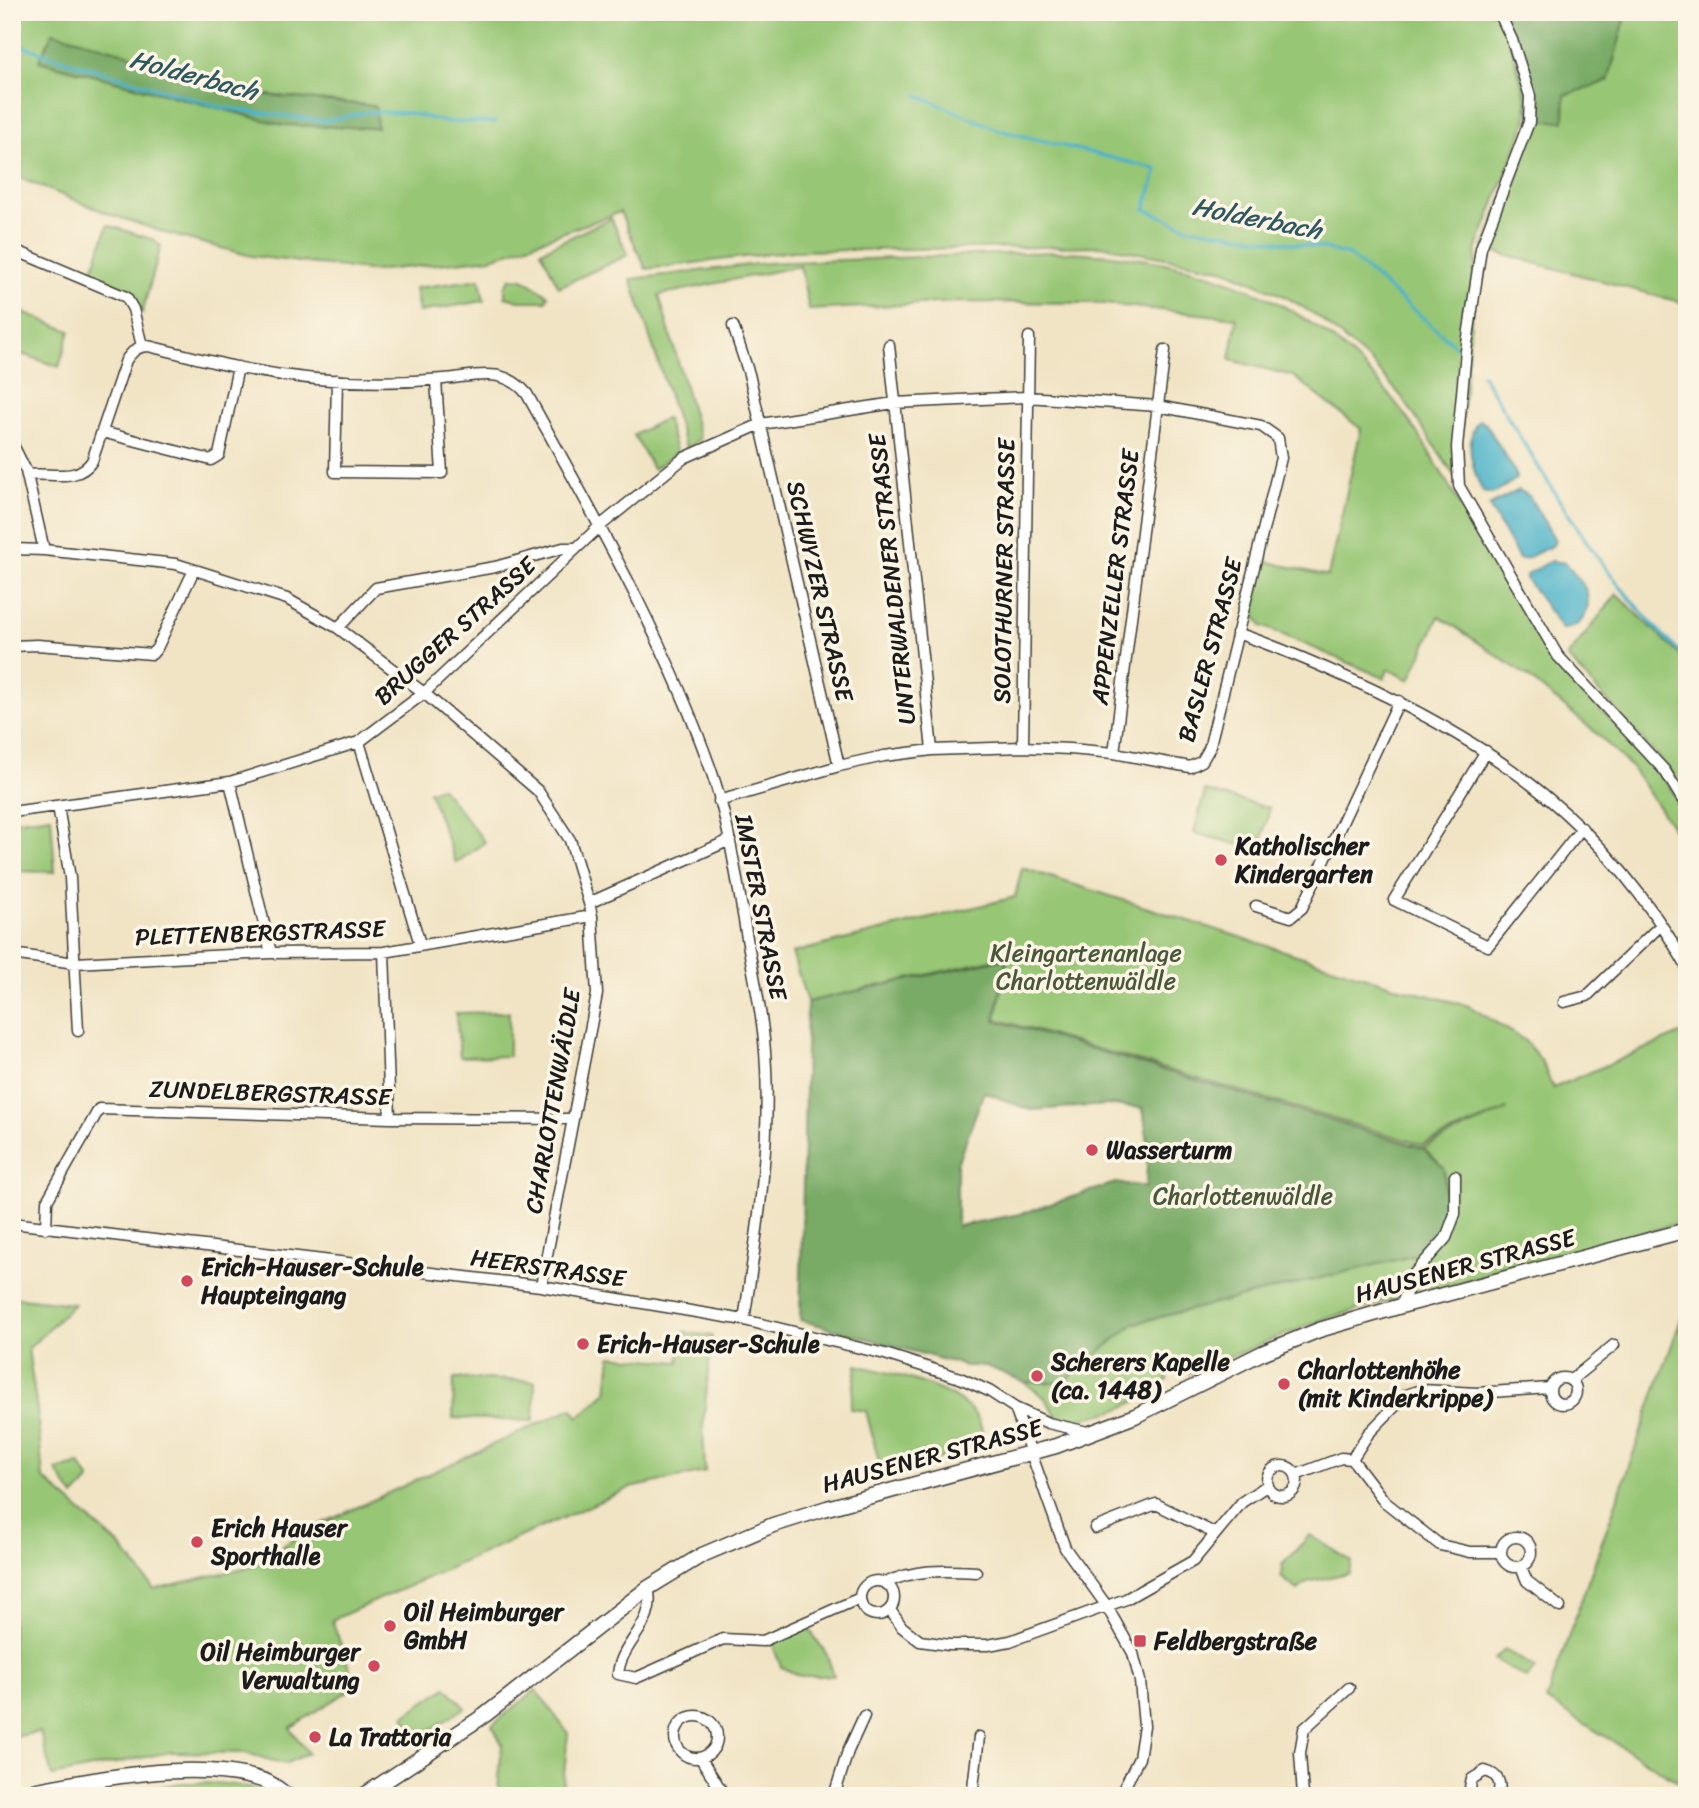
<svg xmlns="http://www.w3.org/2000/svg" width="1699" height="1808" font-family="Sriracha,sans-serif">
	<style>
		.green { fill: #97c675; stroke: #5a7148; stroke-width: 2; fill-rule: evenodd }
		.forest { fill: #79ab66; stroke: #4a6441; stroke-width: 2; fill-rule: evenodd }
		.water { fill: #4ab2c9; stroke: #336772; stroke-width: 2 }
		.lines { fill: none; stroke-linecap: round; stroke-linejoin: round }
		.stream { stroke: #4ab2c9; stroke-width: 3.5 }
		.minor-casing { stroke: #3c3a35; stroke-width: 13 }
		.secondary-casing { stroke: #3c3a35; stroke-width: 17 }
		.minor { stroke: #fff; stroke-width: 10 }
		.secondary { stroke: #fff; stroke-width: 14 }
		.poi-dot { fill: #d1495b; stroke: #fcf5e5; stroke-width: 2.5 }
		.labels { text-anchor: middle; stroke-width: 7; stroke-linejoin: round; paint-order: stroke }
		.street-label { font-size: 24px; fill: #1c1c1c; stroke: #fcf5e5 }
		.poi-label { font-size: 24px; font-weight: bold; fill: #1c1c1c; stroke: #fcf5e5; text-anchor: start }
		.park-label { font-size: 24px; fill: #47583b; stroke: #fcf5e5 }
		.water-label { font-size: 26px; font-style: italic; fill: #2e5861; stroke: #fcf5e5 }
	</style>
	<rect width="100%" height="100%" fill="#fcf5e5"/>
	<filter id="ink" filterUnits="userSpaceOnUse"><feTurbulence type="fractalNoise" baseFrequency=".0143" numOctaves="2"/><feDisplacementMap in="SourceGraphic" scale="14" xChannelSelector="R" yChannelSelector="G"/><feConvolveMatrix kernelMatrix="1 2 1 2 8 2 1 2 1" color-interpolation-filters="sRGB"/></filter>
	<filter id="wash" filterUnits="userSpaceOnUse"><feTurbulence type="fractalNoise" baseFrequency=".00686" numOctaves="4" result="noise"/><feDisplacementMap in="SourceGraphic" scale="28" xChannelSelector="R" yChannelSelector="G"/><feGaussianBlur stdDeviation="1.57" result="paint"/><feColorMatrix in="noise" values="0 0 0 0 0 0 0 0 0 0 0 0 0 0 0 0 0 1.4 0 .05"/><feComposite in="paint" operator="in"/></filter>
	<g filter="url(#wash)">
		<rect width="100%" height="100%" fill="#f1e4c5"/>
		<path class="green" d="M12 12H1495L1510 43 1526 97 1527 120 1477 248 1457 480 1402 397 1372 363 1317 316 1286 297 1226 270 1104 246 793 251 646 269 620 212 492 258 374 271 251 256 169 234 112 215 12 175ZM53 33 267 95 375 106 377 128 283 125Z
			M1627 12H1687V304L1483 249 1532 121 1565 95 1608 81Z
			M611 218 628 255 559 287 541 251Z
			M108 225 154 240 161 246 142 313 133 292 91 274Z
			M1051 252C1204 253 1332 302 1418 434 1442 471 1462 511 1486 548 1497 566 1510 583 1521 601 1533 622 1542 642 1556 660 1591 707 1641 741 1672 791 1676 798 1683 806 1686 814 1690 825 1687 844 1687 856L1670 824 1632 768 1595 732 1527 676 1439 616 1410 680 1388 669 1384 678 1262 626 1253 612 1265 561 1328 576 1361 429 1293 376 1230 360 1237 318 1095 303 956 302 809 310 800 266 659 295 700 439 686 448 631 279 766 263Z
			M511 278 523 279 548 295 546 301H520L505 297V286Z
			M480 279 484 301 419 312 415 288Z
			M12 308 70 331 59 367 13 351 16 339 12 337Z
			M666 418 677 453 653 469 634 435Z
			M1617 594 1687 662V798L1668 768 1567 657Z
			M441 787 485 842 456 863 429 791Z
			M1205 791 1270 808 1259 850 1194 833Z
			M51 816 55 872 12 871V821Z
			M1022 868 1404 989 1469 1006 1524 1040 1541 1060 1553 1088 1687 1031V1221L1324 1319 1189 1373 1186 1368 1166 1375 1168 1380C1156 1386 1147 1394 1136 1401 1119 1412 1075 1423 1057 1416L1044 1397 1024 1382 1062 1383 1135 1323 1424 1253C1448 1227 1446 1201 1444 1168L1423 1148 1508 1109 1423 1145 996 1019 1008 956 807 1002 792 953 1015 897Z
			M509 1012V1056L460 1057 456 1013Z
			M12 1297 74 1304 28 1349 37 1410 43 1478 120 1546 154 1589 253 1566 306 1531 572 1408 579 1417 607 1392 611 1356 679 1362 682 1332 712 1336 703 1426 705 1472 630 1488 332 1620 356 1686 290 1728 308 1753 285 1764 245 1753 170 1752 52 1776 40 1732 12 1737Z
			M1687 1302V1787L1546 1700Z
			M857 1365C889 1373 980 1391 982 1433 982 1442 979 1446 972 1450L882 1473 866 1411 850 1409Z
			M454 1378 535 1381 534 1421 453 1418Z
			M80 1464 90 1480 74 1497 56 1470Z
			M1310 1535 1351 1561 1349 1573 1307 1582 1298 1590 1281 1577 1282 1565Z
			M806 1624 827 1655 834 1676H800L781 1667 772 1643Z
			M1505 1650 1536 1668 1526 1678 1494 1659Z
			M446 1687 465 1708 416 1739 404 1716Z
			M536 1690 568 1733 562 1796H517L498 1791 502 1744 492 1725Z
			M181 1783C212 1783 241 1781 269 1796H161L160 1787Z"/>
		<path class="forest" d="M1503 12H1627L1608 81 1565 95 1564 121H1532Z
			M53 32 267 95 375 106 377 128 283 125 39 61Z
			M1007 958 995 1020 1423 1148 1444 1168C1446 1201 1448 1227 1424 1253L1135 1323 1062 1383 1024 1382 986 1366H966L800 1320 807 1002ZM984 1092 1030 1110 1111 1105 1143 1108 1148 1144 1146 1187 1115 1183 1020 1214 957 1226V1164Z"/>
		<path class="water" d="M1479 420 1486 424 1515 472 1516 479 1493 494 1483 492C1473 472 1463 439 1479 420Z
			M1519 490 1529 496 1555 540 1553 545 1525 559H1519L1489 506Z
			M1551 561 1565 563C1571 571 1585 584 1587 594 1591 613 1580 629 1562 629L1526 579V575Z"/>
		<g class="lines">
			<path class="stream" d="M12 42 63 60 223 108 324 121 368 112 408 113 446 122H495
				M917 95 999 130 1157 169 1145 209 1186 227 1322 248 1349 255 1456 346
				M1482 375C1544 473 1599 580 1687 658"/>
		</g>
	</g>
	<g filter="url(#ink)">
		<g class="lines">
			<defs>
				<path id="minor" d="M1499 12 1512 40 1530 96 1529 122 1481 248 1466 351 1457 447 1459 486 1558 656 1665 771 1687 807
					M12 249 126 297 133 309 142 346
					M733 326 749 374 839 766
					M889 345 932 750
					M337 380 335 472 442 473 436 380
					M102 432 211 460 219 455 238 367
					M12 443 26 471 44 550
					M28 475C51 472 77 483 92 461L126 360C132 352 137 346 148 346 178 353 207 361 236 367 303 381 376 385 444 379 476 376 504 366 527 394 594 516 665 639 711 770 728 819 735 870 744 920 750 960 760 1000 764 1040 773 1132 758 1229 744 1320
					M12 549 44 550 176 564 287 599 338 628 424 693 538 791 570 840 589 903 592 916 597 994 541 1286
					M338 628 376 588 495 567 563 548H577
					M1237 633C1275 646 1313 662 1350 679 1496 745 1607 824 1687 967
					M12 646 37 645 152 654 157 648 194 570
					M359 742 420 944
					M1023 747 1029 337
					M1486 751 1394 900 1488 946 1582 828
					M1114 753 1165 350
					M230 782 271 953
					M58 806 70 878 78 1031
					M12 812 230 782 359 742 424 693 600 526 684 458 761 424 894 403 1027 397 1158 406 1261 426 1278 438 1281 458 1209 749 1202 761 1190 767 1114 753 1070 749 1023 747 932 750 884 756 839 766 719 801
					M589 903 730 840
					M1256 906 1291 917 1302 908 1399 701
					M384 952 390 1118
					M12 954 75 963 271 953 384 952 592 916
					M1564 1002 1587 996 1661 925
					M12 1223 541 1286 744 1320 885 1354 960 1378 989 1391 1015 1408 1065 1548 1106 1605 1133 1653 1140 1681 1144 1726 1139 1758 1120 1796
					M46 1228 47 1201 99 1109 390 1118 573 1119
					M1401 1306 1413 1275 1446 1238 1455 1214V1176
					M1550 1391a13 13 0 1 1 26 0a13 13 0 1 1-26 0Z
					M1571 1380 1614 1345
					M1015 1408 1048 1423 1092 1433
					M1352 1459 1385 1502 1440 1545 1470 1552H1500
					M1267 1481a15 15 0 1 1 30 0a15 15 0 1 1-30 0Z
					M1296 1475 1341 1458 1352 1459 1368 1434 1406 1395 1421 1390 1477 1393 1550 1388
					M1095 1528 1156 1504 1214 1533
					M1501 1552a15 15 0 1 1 30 0a15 15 0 1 1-30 0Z
					M1521 1567 1527 1581 1560 1607
					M860 1598a17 17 0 1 1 34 0a17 17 0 1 1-34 0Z
					M885 1583C915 1569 943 1570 976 1572
					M648 1588C658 1624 621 1641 618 1674L636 1678 723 1639 763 1641 860 1598
					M890 1610 902 1627 920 1641 949 1645H988L1010 1641 1126 1599 1193 1561 1242 1502 1268 1485
					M675 1737a21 21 0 1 1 42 0a21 21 0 1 1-42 0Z
					M702 1757 703 1762 725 1796
					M834 1796 848 1751 864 1716
					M972 1796 979 1737
					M1303 1796 1300 1753 1304 1729 1349 1688
					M1472 1796 1470 1788 1472 1779 1485 1771C1498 1774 1503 1784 1497 1796"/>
				<path id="secondary" d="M12 1795C83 1781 196 1757 265 1781 273 1784 281 1791 288 1796
					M363 1796 485 1715 648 1588 702 1555 773 1525 827 1508 1056 1446 1135 1416 1262 1353 1319 1330 1401 1306 1687 1230"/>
			</defs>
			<use href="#minor" class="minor-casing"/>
			<use href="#secondary" class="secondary-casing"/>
			<use href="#minor" class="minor"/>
			<use href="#secondary" class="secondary"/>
		</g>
	</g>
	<g class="poi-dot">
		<circle cx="1221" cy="860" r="7"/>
		<circle cx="1092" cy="1150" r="7"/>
		<circle cx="187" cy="1281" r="7"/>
		<circle cx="583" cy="1344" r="7"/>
		<circle cx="1037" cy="1376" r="7"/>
		<circle cx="1284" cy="1384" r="7"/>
		<circle cx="197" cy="1542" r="7"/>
		<circle cx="390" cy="1626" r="7"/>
		<rect x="1133" y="1634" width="14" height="14" rx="3.5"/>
		<circle cx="374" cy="1666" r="7"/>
		<circle cx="315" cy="1737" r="7"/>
	</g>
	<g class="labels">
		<g class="street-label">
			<text transform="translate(1004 571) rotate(-89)" y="8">SOLOTHURNER STRASSE</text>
			<text transform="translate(1115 577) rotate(-83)" y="8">APPENZELLER STRASSE</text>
			<text transform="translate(892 579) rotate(-96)" y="8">UNTERWALDENER STRASSE</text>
			<text transform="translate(820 591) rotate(77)" y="8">SCHWYZER STRASSE</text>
			<text transform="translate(455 631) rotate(-42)" y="8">BRUGGER STRASSE</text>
			<text transform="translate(1210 650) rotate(-75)" y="8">BASLER STRASSE</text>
			<text transform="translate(761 907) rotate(79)" y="8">IMSTER STRASSE</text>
			<text transform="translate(260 933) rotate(-2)" y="8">PLETTENBERGSTRASSE</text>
			<text transform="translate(270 1093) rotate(2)" y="8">ZUNDELBERGSTRASSE</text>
			<text transform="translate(553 1101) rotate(-80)" y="8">CHARLOTTENWÄLDLE</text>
			<text transform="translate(1465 1266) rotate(-15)" y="8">HAUSENER STRASSE</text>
			<text transform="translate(548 1268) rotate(8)" y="8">HEERSTRASSE</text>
			<text transform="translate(932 1456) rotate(-15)" y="8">HAUSENER STRASSE</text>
		</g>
		<g class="poi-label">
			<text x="1235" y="854">Katholischer<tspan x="1235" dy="28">Kindergarten</tspan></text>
			<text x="1106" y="1158">Wasserturm</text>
			<text x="201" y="1275">Erich-Hauser-Schule<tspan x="201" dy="28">Haupteingang</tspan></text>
			<text x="597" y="1352">Erich-Hauser-Schule</text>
			<text x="1051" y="1370">Scherers Kapelle<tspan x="1051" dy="28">(ca. 1448)</tspan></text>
			<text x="1298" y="1378">Charlottenhöhe<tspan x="1298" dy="28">(mit Kinderkrippe)</tspan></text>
			<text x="211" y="1536">Erich Hauser<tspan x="211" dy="28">Sporthalle</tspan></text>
			<text x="404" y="1620">Oil Heimburger<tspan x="404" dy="28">GmbH</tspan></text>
			<text x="1154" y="1649">Feldbergstraße</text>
			<text x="360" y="1660" text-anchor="end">Oil Heimburger<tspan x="360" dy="28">Verwaltung</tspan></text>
			<text x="329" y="1745">La Trattoria</text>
		</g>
		<g class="park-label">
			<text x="1086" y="961">Kleingartenanlage<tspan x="1086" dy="28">Charlottenwäldle</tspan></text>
			<text x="1243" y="1204">Charlottenwäldle</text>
		</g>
		<g class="water-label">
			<text transform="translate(194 75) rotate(15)" y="9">Holderbach</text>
			<text transform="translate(1257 218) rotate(11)" y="9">Holderbach</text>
		</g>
	</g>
	<rect width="1699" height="1808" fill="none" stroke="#fcf5e5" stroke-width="42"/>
</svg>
